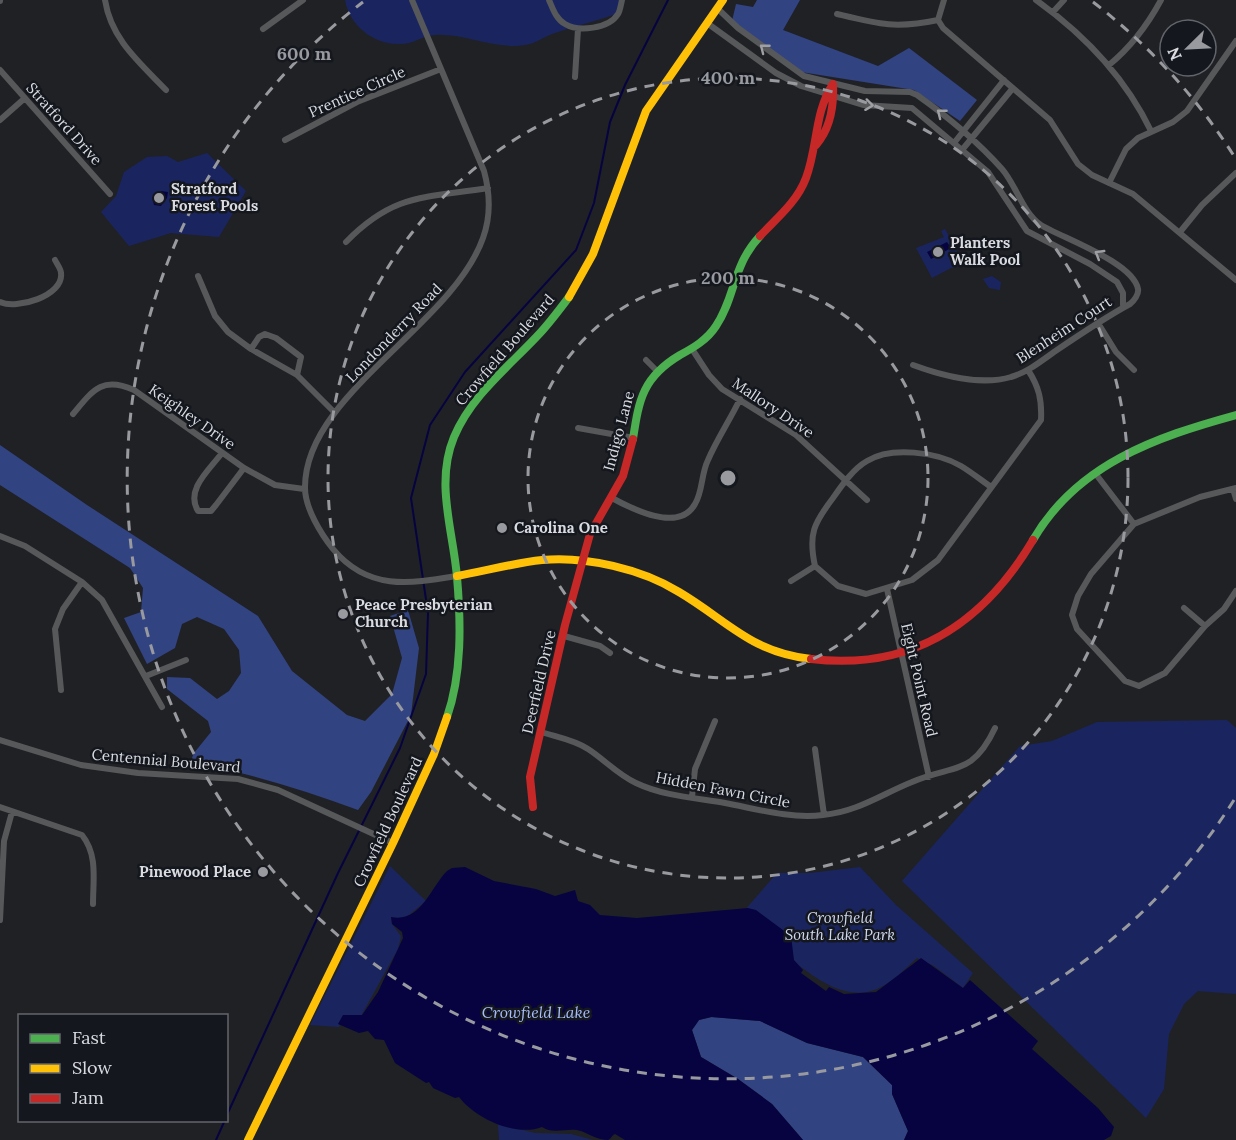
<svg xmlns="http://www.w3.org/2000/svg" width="1236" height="1140" font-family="Lora,serif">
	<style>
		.green { fill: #1a255f }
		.forest { fill: #324382 }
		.water { fill: #070341 }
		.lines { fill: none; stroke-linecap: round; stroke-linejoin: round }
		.stream { stroke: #070341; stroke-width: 2 }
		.street { stroke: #57585a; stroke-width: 6 }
		.fast { stroke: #4caf50; stroke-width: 8 }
		.slow { stroke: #ffc107; stroke-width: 8 }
		.jam { stroke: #c62828; stroke-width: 8 }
		.oneway { stroke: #9ea0a4 }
		.ring { fill: none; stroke: #989a9f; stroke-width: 3; stroke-dasharray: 10 8 }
		.poi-dot { fill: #989a9f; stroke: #14171e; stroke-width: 2 }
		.labels { text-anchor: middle; stroke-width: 5; stroke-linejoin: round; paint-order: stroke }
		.street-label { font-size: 15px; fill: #d9dbe0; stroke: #14171e }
		.poi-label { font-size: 15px; font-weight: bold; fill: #d9dbe0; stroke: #14171e; text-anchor: start }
		.park-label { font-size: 15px; font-style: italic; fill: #d1d9ee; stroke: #14171e }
		.water-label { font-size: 16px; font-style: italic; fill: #a8bdfa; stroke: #14171e }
		.centre { fill: #989a9f; stroke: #14171e; stroke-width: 3 }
		.ring-label { font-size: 18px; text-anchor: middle; font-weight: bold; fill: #989a9f; stroke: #14171e; stroke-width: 5; stroke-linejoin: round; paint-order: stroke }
	</style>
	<rect width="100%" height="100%" fill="#202125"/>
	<path class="green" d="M345 0H623L616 14C596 21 575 26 555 33 545 36 535 44 525 45 495 50 465 33 435 35 426 35 417 41 409 43 380 49 350 29 345 0Z
		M207 153 246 191 219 237 171 233 129 246 101 212 116 196 124 172 147 157 167 156 178 162Z
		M945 229 959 255 956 257 961 266 951 268 932 278 916 248 944 237 941 231Z
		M992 276 1001 282 1000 290 989 288 983 279Z
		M1227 720 1236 728V994L1198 991 1184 1004 1169 1034 1164 1089 1146 1118 902 881 1020 746 1052 741 1097 722Z
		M390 866 426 901 404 919 391 917 392 924 401 936 398 949 361 1016 355 1018 343 1016 339 1027 310 1025Z
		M860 867 896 905 973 973 963 988 934 966 917 958C906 968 892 983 877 989 829 1009 773 941 744 911L777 873H810Z
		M498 1124 535 1133 571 1134 593 1140H499Z"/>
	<path class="forest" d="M757 0H800L783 30 878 66 909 48 977 100 960 121 914 90 801 72 732 21 736 4 753 7Z
		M0 445 87 505 258 616 292 671 347 715 365 721 392 694 402 658 390 616 408 610 419 648 411 715 371 792 358 810C303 790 249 772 190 763L194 753 211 732 208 721 167 689V677L190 678 217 699 229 691 241 673 239 650 224 629 197 617 182 624 175 648 147 664 124 618 141 612 143 588 130 568 0 485Z
		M712 1017 760 1021 807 1043 863 1057 892 1085V1094L908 1131 904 1140H803L772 1104 738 1079 701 1057 692 1030 699 1020Z"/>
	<path class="water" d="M161 191 168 192 167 198 161 206 154 205 152 197 158 198Z
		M947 242 951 248 931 259 927 252Z
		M465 867 494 881 536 889 555 896 575 890 578 901 590 905 600 915 637 918 748 908 756 910 791 936 794 960 803 970 801 973 826 991 829 987 844 994 876 992 921 958 963 988 970 980 1038 1041 1032 1049 1098 1108 1114 1127 1111 1136 1104 1140H904L908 1131 892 1094V1085L863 1057 807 1043 760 1021 711 1017 699 1020 692 1030 701 1057 738 1079 772 1104 803 1140H625L615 1134C612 1135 611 1139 608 1140 598 1140 589 1134 581 1131 569 1127 553 1135 542 1127 516 1137 476 1119 459 1097L455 1098 433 1088 429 1082 426 1083 395 1063 384 1040 375 1039 368 1031 359 1033 338 1024 343 1015H362L378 992 403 938 402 932 392 924 391 917C421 923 430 888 447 871L452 868Z"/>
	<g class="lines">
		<path class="stream" d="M226 1117 338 873 400 748 426 674 428 613 411 498 430 425 465 372 576 250 594 203 610 122 625 85 668 0
			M216 1140 225 1120"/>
		<path class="street" d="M105 0C111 39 139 62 166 90
			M412 0 484 171C490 193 491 216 483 238 452 326 304 395 305 488 305 508 321 534 333 549 368 591 409 584 457 576
			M549 0C553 9 556 19 565 24 578 32 609 29 618 14 620 11 621 4 622 0
			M944 0 938 20 943 28 1050 120 1078 164 1092 175 1133 194 1236 280
			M1036 0C1085 35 1125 77 1151 131
			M0 1V0
			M717 8 738 28 804 76 865 91 910 92 917 95C948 117 977 141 1002 169 1016 185 1023 213 1041 225 1062 238 1133 262 1138 289 1139 294 1134 301 1130 304 1104 318 1079 335 1054 352 1040 362 1026 373 1011 377 981 386 940 375 913 365
			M1053 12 1064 0
			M837 14C878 24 895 29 938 20
			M707 23 776 73 801 86 863 105 912 108 988 172 1027 231 1090 264 1117 282 1123 293V305
			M263 29 303 0
			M1109 65C1132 46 1147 26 1161 0
			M0 70 110 194
			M575 77 578 29
			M0 120 25 98
			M285 140 357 102 441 69
			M954 143 1004 80
			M962 150 1013 88
			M1109 183 1126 149 1138 138 1173 122 1187 111 1236 41
			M1180 232 1202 205 1236 173
			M346 242C394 193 425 198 488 188
			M198 276 215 316 228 332 251 349 297 375 334 412
			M0 302C16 310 64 296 61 273 61 269 57 264 55 260
			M1098 323 1116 352 1134 370
			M251 349 259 337 265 334 276 338 301 357 297 375
			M692 349 709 375 722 389 796 435 867 500
			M646 360 656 370
			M73 414C93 390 102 376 134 390L244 468 275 485 304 489
			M578 428 634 438
			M222 453C209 470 185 490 198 511H211L216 505 244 468
			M1095 473 1134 524
			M991 487C981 480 971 472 961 466 937 452 891 446 867 461 853 469 842 485 833 498 814 523 808 534 815 566L838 586 866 594 912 580 938 560 1041 420C1042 400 1039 387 1028 370
			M1236 488 1200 497 1134 524 1091 574 1078 596 1072 615 1077 629 1125 681 1139 686 1165 673 1205 626 1224 609 1236 591
			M1233 489 1236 499
			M612 498C632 509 679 533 695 504 703 491 701 474 708 460 717 439 730 420 740 399
			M0 536 25 546 82 582 102 600 162 707
			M791 581 815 566
			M887 589 929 777
			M1184 608 1205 626
			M564 636 600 646 610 653
			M146 676 186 660
			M61 690 55 629 63 609 82 582
			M541 732C557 737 575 740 588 749 605 760 618 775 636 783 663 796 696 798 725 803 757 809 790 819 823 815 857 812 882 794 912 782 953 764 972 777 995 728
			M0 740 81 765 138 773 238 779 278 790 393 843
			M815 749 824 815
			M692 797 695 769 715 721
			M0 807 82 835C98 855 93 880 93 904
			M0 920 4 841 12 812"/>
		<path class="fast" d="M633 439C639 399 643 377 680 355 693 348 707 340 716 326 736 296 732 266 760 236
			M1033 540C1077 464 1156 437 1236 415
			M447 717C462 674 461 623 457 577 453 530 435 483 454 437 472 394 510 366 541 332 551 321 560 309 569 297"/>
		<path class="slow" d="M569 297 593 254 646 111 723 0
			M457 576C485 571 514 563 542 560 586 556 642 569 679 592 728 621 750 652 811 659
			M248 1140 393 843 434 754 447 717"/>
		<path class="jam" d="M760 236C777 218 797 202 806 178 818 146 814 113 833 84 834 106 831 128 816 145
			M811 659C912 671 983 624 1033 540
			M533 807 530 777 565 625 590 534 623 476 633 439"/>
	</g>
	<defs><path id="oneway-chevron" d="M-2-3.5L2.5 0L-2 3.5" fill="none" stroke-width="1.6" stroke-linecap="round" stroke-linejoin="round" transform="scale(1.5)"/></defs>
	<g class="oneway">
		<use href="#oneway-chevron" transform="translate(764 48) rotate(-142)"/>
		<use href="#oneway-chevron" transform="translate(869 105) rotate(7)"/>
		<use href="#oneway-chevron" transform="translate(941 113) rotate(-142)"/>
		<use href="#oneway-chevron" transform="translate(1099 254) rotate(-149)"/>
	</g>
	<g class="ring">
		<circle cx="728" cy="478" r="200"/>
		<circle cx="728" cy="478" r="400"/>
		<path d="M1234 800A600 600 0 1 1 363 2M1093 2A600 600 0 0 1 1234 156"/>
	</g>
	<g class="poi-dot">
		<circle cx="159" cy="198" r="6"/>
		<circle cx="938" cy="252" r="6"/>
		<circle cx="502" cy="528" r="6"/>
		<circle cx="343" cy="614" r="6"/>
		<circle cx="263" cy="872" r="6"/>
	</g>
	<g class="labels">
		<g class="street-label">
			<text transform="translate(357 92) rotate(-24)" y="5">Prentice Circle</text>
			<text transform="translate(64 124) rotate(48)" y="5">Stratford Drive</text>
			<text transform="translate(1064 330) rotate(-33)" y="5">Blenheim Court</text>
			<text transform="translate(394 333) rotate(-46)" y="5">Londonderry Road</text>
			<text transform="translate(505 350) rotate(-49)" y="5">Crowfield Boulevard</text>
			<text transform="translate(773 408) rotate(34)" y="5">Mallory Drive</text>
			<text transform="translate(192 417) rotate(35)" y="5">Keighley Drive</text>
			<text transform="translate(619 431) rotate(-75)" y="5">Indigo Lane</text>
			<text transform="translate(919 680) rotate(77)" y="5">Eight Point Road</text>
			<text transform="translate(539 682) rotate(-77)" y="5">Deerfield Drive</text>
			<text transform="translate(166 761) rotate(5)" y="5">Centennial Boulevard</text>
			<text transform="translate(723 790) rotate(11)" y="5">Hidden Fawn Circle</text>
			<text transform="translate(388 822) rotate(-65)" y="5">Crowfield Boulevard</text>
		</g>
		<g class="poi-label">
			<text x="171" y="194">Stratford<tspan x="171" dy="17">Forest Pools</tspan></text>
			<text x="950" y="248">Planters<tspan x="950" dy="17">Walk Pool</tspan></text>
			<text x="514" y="533">Carolina One</text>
			<text x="355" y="610">Peace Presbyterian<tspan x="355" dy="17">Church</tspan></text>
			<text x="251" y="877" text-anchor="end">Pinewood Place</text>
		</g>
		<g class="park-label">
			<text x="840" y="923">Crowfield<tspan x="840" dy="17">South Lake Park</tspan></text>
		</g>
		<g class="water-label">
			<text x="536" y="1018">Crowfield Lake</text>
		</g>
	</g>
	<circle cx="728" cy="478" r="9" class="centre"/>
	<g class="ring-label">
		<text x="304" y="60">600 m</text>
		<text x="728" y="84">400 m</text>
		<text x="728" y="284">200 m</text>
	</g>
	<rect x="18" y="1014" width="210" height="108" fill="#14171e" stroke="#63656c" stroke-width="1.5"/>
	<rect x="30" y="1034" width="30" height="9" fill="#4caf50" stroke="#63656c" stroke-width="1.5"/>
	<text x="72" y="1044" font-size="18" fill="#d9dbe0">Fast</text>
	<rect x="30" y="1064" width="30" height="9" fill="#ffc107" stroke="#63656c" stroke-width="1.5"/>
	<text x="72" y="1074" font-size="18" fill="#d9dbe0">Slow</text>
	<rect x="30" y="1094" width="30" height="9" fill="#c62828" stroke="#63656c" stroke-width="1.5"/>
	<text x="72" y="1104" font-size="18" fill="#d9dbe0">Jam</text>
	<g transform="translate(1188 48) rotate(246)"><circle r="28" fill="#14171e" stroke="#63656c" stroke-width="1.5"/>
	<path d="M0-4.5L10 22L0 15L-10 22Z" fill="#989a9f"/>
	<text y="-9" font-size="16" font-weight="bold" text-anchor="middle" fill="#d9dbe0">N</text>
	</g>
</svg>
